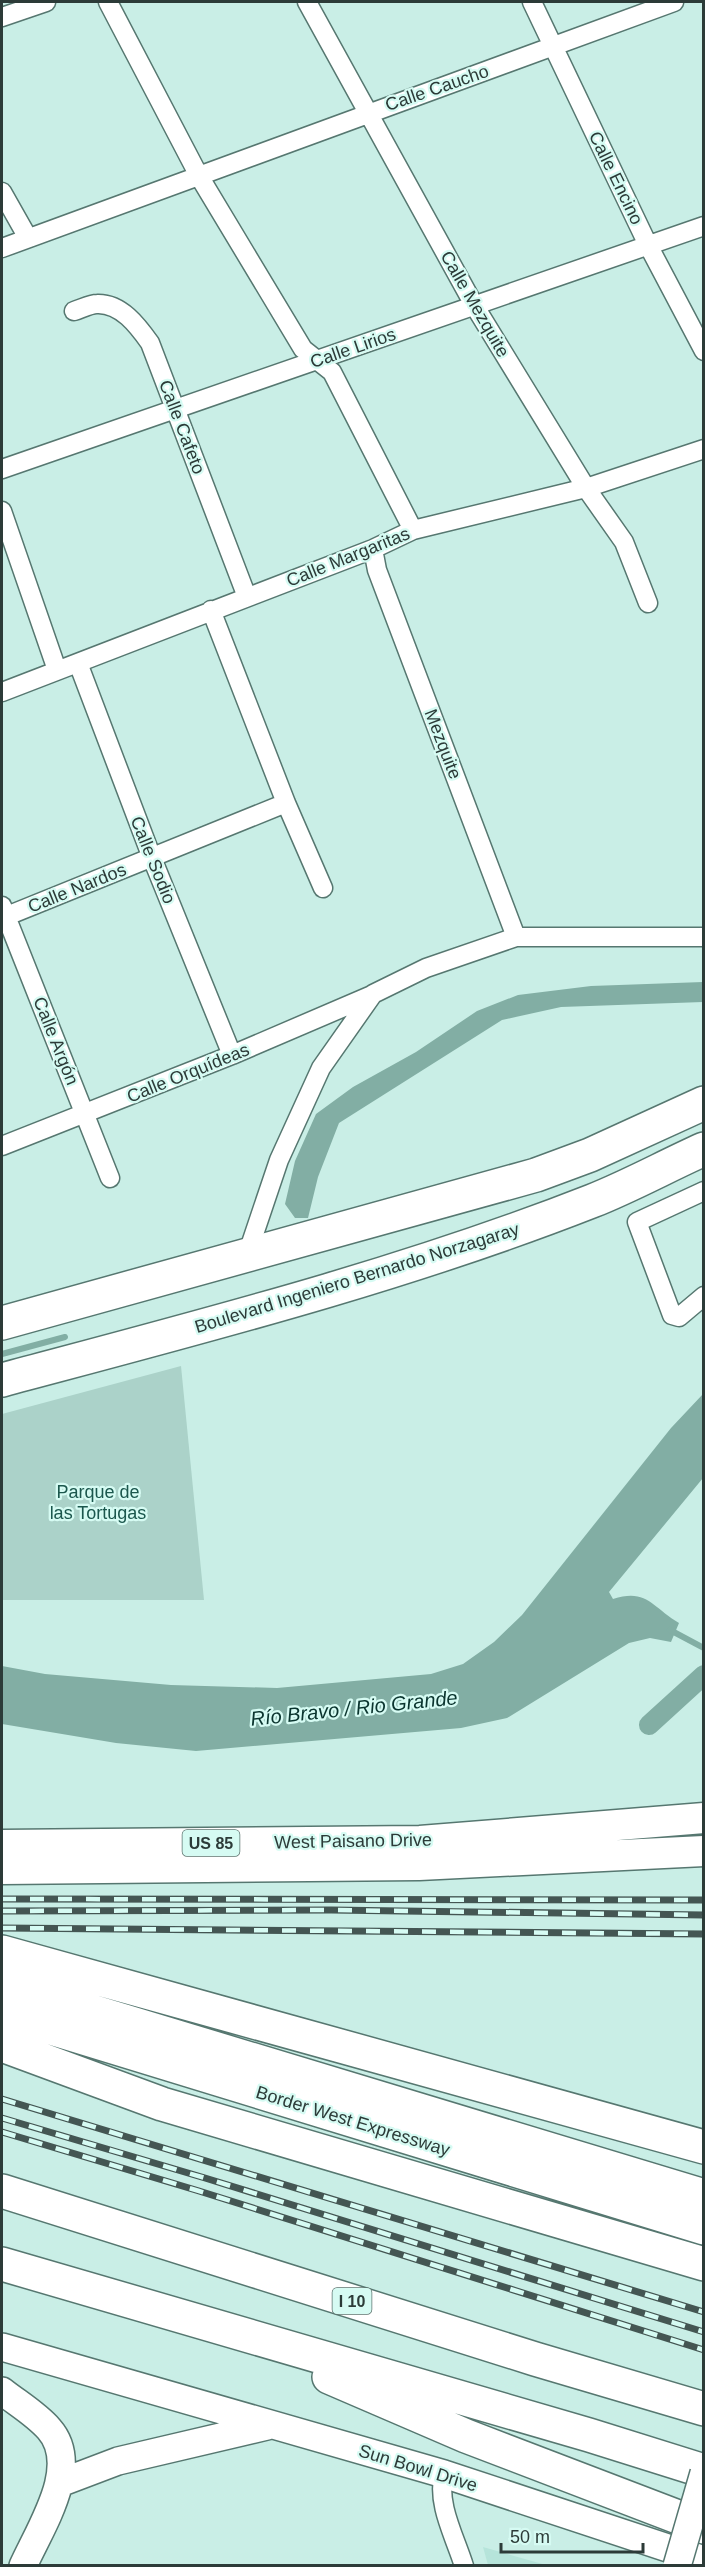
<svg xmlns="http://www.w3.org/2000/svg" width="705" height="2567" font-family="Arial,sans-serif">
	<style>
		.built { fill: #b6e4da }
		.green { fill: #abd2c9 }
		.water { fill: #82aea4 }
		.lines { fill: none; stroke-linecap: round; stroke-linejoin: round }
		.stream { stroke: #82aea4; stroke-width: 6 }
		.canal { stroke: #82aea4; stroke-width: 20 }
		.street-casing { stroke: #567770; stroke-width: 21 }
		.secondary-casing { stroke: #567770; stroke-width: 30 }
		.primary-casing { stroke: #567770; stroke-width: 33 }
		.highway-casing { stroke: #567770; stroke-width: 36 }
		.street { stroke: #fff; stroke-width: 18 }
		.secondary { stroke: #fff; stroke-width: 27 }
		.primary { stroke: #fff; stroke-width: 30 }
		.highway { stroke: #fff; stroke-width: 33 }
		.rail-casing { stroke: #445653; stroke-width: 7 }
		.rail { stroke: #d6fbf3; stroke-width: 4.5; stroke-dasharray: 14; stroke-linecap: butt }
		.secondary-bridge-casing { stroke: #567770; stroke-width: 30; stroke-linecap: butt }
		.secondary-bridge { stroke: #fff; stroke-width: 27 }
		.labels { text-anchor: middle; stroke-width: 4.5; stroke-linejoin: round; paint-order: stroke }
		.shield { fill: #d6fbf3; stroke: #5f7570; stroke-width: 1.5 }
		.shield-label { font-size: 16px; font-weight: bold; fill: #2c3b38 }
		.street-label { font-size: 18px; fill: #2c3b38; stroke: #d6fbf3 }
		.park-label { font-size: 18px; fill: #1b574d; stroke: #d6fbf3 }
		.water-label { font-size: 20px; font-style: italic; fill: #0a342e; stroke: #d6fbf3 }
	</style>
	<rect width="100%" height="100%" fill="#c9eee6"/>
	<path class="built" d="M483 2547 546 2565H488Z"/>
	<path class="green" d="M181 1366 204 1600H2V1414Z"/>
	<path class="water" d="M703 982V1002L561 1007 502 1020 339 1123 318 1177 308 1218H295L285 1204 295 1161 316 1114 353 1087 416 1052 477 1011 518 995 591 986Z
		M703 1394V1478L609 1592 613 1599C647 1588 652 1607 679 1623L671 1642 650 1638 629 1643 507 1718 461 1728 196 1751 116 1743 2 1724V1666L45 1674 171 1685 277 1688 431 1674 463 1664 494 1642 522 1615 671 1428Z"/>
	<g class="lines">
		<path class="stream" d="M2 1354 65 1337
			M670 1630 704 1648"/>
		<path class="canal" d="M649 1725 704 1675"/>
		<defs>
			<path id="street" d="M108 2 199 176 303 349 332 372 413 530
				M307 2 474 305 586 488 624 542 648 603
				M532 2 648 245 704 351
				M2 17 46 2
				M2 192 28 238
				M2 248 674 2
				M74 311C81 309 90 304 97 304 121 303 138 326 150 343L247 597
				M2 469 704 226
				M2 511 57 670
				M373 549 377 570 516 937
				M211 610 286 803 323 888
				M78 663 152 858 232 1055
				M2 692 373 549 413 530 586 488 704 449
				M2 906 110 1178
				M2 918 286 803
				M2 1146 232 1055 372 995
				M704 1191 637 1222 672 1315 679 1317 704 1296
				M247 1255 279 1160 321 1068 373 994 426 968 516 937H704
				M444 2474C436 2503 455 2537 464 2566"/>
			<path id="secondary" d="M2 2347 444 2474 704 2560
				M2 2391C17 2403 36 2414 49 2429 82 2466 40 2528 23 2566
				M60 2483 118 2461 267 2426"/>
			<path id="primary" d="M2 1845 420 1841 704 1818
				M2 1869 419 1865 704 1851"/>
			<path id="highway" d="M2 1323 536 1175 590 1155 704 1103
				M2 1380C200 1327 401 1276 592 1201 630 1186 666 1166 704 1149
				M2 1952 704 2147
				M2 1984 704 2196
				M2 2013 704 2228
				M2 2045 162 2104 704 2264
				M2 2191 535 2359 704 2409
				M2 2264 589 2435 704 2471
				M329 2377 466 2436 704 2527"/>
		</defs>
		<use href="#street" class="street-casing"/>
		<use href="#secondary" class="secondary-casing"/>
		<use href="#primary" class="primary-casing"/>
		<use href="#highway" class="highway-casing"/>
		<use href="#street" class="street"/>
		<use href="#secondary" class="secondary"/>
		<use href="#primary" class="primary"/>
		<use href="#highway" class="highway"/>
		<defs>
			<path id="rail" d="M2 1899 704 1900
				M2 1911 331 1910 704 1915
				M2 1928 704 1934
				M2 2099 704 2312
				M2 2118 205 2178 704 2332
				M2 2132 199 2191 704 2350"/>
		</defs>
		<use href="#rail" class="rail-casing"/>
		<use href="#rail" class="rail"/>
		<defs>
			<path id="secondary-bridge" d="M677 2566 704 2473"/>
		</defs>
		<use href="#secondary-bridge" class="secondary-bridge-casing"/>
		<use href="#secondary-bridge" class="secondary-bridge"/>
	</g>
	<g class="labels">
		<g class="shield">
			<rect x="182.5" y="1830" width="57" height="26" rx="4.5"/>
			<rect x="332.5" y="2288" width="39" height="26" rx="4.5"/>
		</g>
		<g class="shield-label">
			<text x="211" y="1849">US 85</text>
			<text x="352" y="2307">I 10</text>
		</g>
		<g class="street-label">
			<text transform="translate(437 88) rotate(-19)" y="6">Calle Caucho</text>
			<text transform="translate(616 178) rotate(64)" y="6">Calle Encino</text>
			<text transform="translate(475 304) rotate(60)" y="6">Calle Mezquite</text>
			<text transform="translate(353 348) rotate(-19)" y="6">Calle Lirios</text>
			<text transform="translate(182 427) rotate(69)" y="6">Calle Cafeto</text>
			<text transform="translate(348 557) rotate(-22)" y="6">Calle Margaritas</text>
			<text transform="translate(443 744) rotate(69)" y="6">Mezquite</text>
			<text transform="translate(153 860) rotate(68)" y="6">Calle Sodio</text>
			<text transform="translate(77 888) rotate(-22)" y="6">Calle Nardos</text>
			<text transform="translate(56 1041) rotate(68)" y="6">Calle Argón</text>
			<text transform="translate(188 1073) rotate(-22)" y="6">Calle Orquídeas</text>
			<text transform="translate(357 1278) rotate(-17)" y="6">Boulevard Ingeniero Bernardo Norzagaray</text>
			<text transform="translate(353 1841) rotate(-1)" y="6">West Paisano Drive</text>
			<text transform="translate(353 2121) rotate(17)" y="6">Border West Expressway</text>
			<text transform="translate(418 2468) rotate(17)" y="6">Sun Bowl Drive</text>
		</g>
		<g class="park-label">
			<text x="98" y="1498">Parque de<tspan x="98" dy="21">las Tortugas</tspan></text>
		</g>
		<g class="water-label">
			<text transform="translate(354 1708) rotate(-6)" y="7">Río Bravo / Rio Grande</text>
		</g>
	</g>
	<rect width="705" height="2567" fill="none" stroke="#2c3b38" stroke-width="6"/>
	<path d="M501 2543v9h142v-9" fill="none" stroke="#2c3b38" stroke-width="3"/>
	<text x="510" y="2543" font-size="18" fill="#2c3b38" stroke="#d6fbf3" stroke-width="4.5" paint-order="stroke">50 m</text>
</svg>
